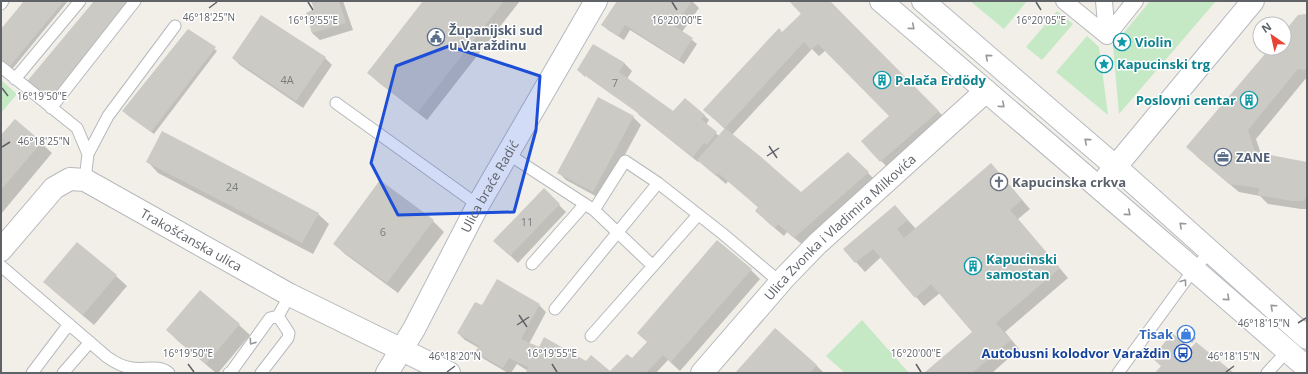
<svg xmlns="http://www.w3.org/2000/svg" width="1308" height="374" font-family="'Open Sans',sans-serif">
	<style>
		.green { fill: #c5e8c5 }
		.shadow { fill: #0003 }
		.building { fill: #cccac5 }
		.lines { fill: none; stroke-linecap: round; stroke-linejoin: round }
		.service-casing { stroke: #b5b8bc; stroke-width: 13 }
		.pedestrian-casing { stroke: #b5b8bc; stroke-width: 18 }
		.minor-casing { stroke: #b5b8bc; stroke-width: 24 }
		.secondary-casing { stroke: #b6babf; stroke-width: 24 }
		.service { stroke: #fff; stroke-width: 11 }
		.pedestrian { stroke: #fff; stroke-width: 16 }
		.minor { stroke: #fff; stroke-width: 22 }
		.secondary { stroke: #fff; stroke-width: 22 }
		.oneway { stroke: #979a9d }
		.marked { fill: #1d4ed8; fill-opacity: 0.2; stroke: #1d4ed8; stroke-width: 3; stroke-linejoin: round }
		.ticks { fill: none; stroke: #5f6368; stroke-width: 1.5 }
		.labels { text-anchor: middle; stroke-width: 3; stroke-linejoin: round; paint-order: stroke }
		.number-label { font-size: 11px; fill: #7a7d7f }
		.service-label { font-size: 13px; font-weight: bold; fill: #4e5e75; stroke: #fff; text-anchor: start }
		.culture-label { font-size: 13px; font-weight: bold; fill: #0d838f; stroke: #fff; text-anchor: start }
		.worship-label { font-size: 13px; font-weight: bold; fill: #5b616d; stroke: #fff; text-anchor: start }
		.street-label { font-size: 13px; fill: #5f6368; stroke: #fff }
		.shop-label { font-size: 13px; font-weight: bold; fill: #366cbe; stroke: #fff; text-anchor: end }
		.transit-label { font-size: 13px; font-weight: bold; fill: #164399; stroke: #fff; text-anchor: end }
		.ticks-label { font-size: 10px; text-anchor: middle; fill: #5f6368; stroke: #fff; stroke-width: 3; stroke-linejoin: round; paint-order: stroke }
	</style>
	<rect width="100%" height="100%" fill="#f1efe8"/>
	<path class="green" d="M970 1H1027L1004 29Z
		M1150 1H1216L1119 114 1113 46Z
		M1057 11 1073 24 1042 60 1026 47Z
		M1087 36 1099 47 1108 115 1056 72Z
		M1 80 17 94 1 113Z
		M862 320 909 373H845L826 356Z"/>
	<path class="shadow" d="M25 1H68L9 73 1 30Z
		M312 1H343L353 30 320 40 312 33 307 14 315 10Z
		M425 1H520L427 120 378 82 369 73Z
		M618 1H692L699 8 682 32 697 44 684 64 630 30 624 40 608 30 603 25Z
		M791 1H828L946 119 888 168 862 141 891 116 826 50 819 56 812 49 732 135 801 193 848 153 877 182 804 246 787 232 784 236 765 220 759 208 728 181 726 184 699 161 698 162 638 114 640 113 585 74V77L578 70 594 45 625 64 632 71 627 79 673 113 704 115 709 120 706 125 719 136 725 129 712 117 782 33 802 13Z
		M1306 15 1307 77 1256 139 1261 154 1307 163V209H1301L1268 204 1260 196 1239 192 1196 156 1272 48H1284V33L1299 16Z
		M188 30 217 51 154 134 126 114Z
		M233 58H325L332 65 303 108 240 65Z
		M598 99 633 117 641 125 601 199 566 180 558 172Z
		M1 137 41 143 52 153 1 214Z
		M148 162 318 214 329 224 313 254 158 173Z
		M1000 174 1030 209 1018 219 1068 278 1005 332 1019 349 992 373H925L973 332 940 293 924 306 881 257 865 272 844 249 903 215 916 229Z
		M544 190 566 212 518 263 495 241Z
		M433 221 444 232 398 293 345 254 334 244Z
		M751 270 760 279 680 371 668 360 656 373H528V371L517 364 511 373H508L484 359 477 352 479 348 465 340 458 333 482 307 539 305 546 312 529 344 540 348 586 362 610 373 639 366Z
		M116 276 127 286 94 325 55 292 44 281Z
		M239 325 250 335 218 373H216L178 341 167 330Z
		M776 329 817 366 824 373H736Z
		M1181 334 1194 336 1196 338 1192 343Z"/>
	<path class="building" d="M24 1H64L6 71 1 67V29Z
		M94 1H135L51 108 24 85Z
		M311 1H339L346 23 312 33 306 13 314 9Z
		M423 1H504L418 112 367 73Z
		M617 1H692L674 26 693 38 679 60 625 25 618 36 601 25Z
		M789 1H830L939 111 880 162 861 141 889 116 818 44 811 50 804 42 725 128 703 110 779 28 782 32 801 14Z
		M1306 14 1307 70 1298 69 1248 130 1255 152 1307 162V198L1302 201H1292L1258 195 1259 188 1229 184 1186 147 1270 48H1284V32L1298 15Z
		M261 15 326 57 296 101 232 58Z
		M188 29 216 47 151 132 122 111Z
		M593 44 625 63 619 72 673 111 685 98 705 115 701 119 717 132 707 145 704 143 693 157 635 111 577 70Z
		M598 97 634 116 593 192 557 173Z
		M15 119 42 142 1 190V135Z
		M725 128 760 156 801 192 848 152 869 172 794 238 778 224 775 228 755 211 758 207 718 173 716 176 697 160Z
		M162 131 319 213 302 243 146 162Z
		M991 163 1022 200 1010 210 1060 268 996 323 1011 340 972 373H924L972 332 931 284 915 298 873 249 855 263 843 249 895 205 908 220 897 229 904 238Z
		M380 180 434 220 387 283 333 244Z
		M544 188 560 204 510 256 493 241Z
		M717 240 752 269 671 362 663 355 647 372 649 373H526L528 367 509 358 503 368 475 352 479 346 457 333 475 302 482 305 497 279 540 304 521 339 539 347 544 337 586 361 591 355 610 371 627 354 632 358 647 342 637 333Z
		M77 242 117 275 83 315 43 282Z
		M200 290 240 324 206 364 166 330Z
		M1183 325 1195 335 1189 341 1178 332Z
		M775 328 817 365 810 373H735Z
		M1172 333 1191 348 1196 342 1234 373H1155L1161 366 1152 358Z"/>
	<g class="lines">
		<defs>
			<path id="service" d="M1 4 3 1
				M1 67 77 128 88 154 85 180
				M15 79 80 1
				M336 103 478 205
				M51 108 135 1
				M88 154 108 116 175 26
				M508 154 594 210 653 266
				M594 210 625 161 658 183
				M532 264 585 204
				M1 266 107 357C114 362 123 367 132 368 144 370 159 364 169 373
				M555 309 658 183 723 234 781 283
				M278 316 290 295
				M591 336 698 215
				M32 373 69 324
				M63 373 90 342
				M229 373 231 372 270 318 278 316
				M261 373 288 338 289 333 278 316
				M1118 373 1194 269 1211 251
				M1267 373 1290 348"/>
			<path id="pedestrian" d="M1064 1 1107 36 1135 1
				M1104 1 1107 36"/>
			<g id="minor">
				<path id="s1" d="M1 250 54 188 70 179 85 180 290 295 449 373"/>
				<path id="s2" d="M702 373 785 277 817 244 986 91"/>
			</g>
			<g id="secondary">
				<path d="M881 1C1023 123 1166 244 1307 368"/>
				<path d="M923 1 1116 167 1307 338"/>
				<path d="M1107 177 1253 1"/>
				<path id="s3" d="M387 373 414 329 478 205 596 1"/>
			</g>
		</defs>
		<use href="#service" class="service-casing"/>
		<use href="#pedestrian" class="pedestrian-casing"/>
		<use href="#minor" class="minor-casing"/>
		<use href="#secondary" class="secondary-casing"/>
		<use href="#service" class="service"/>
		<use href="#pedestrian" class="pedestrian"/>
		<use href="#minor" class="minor"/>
		<use href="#secondary" class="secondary"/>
	</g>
	<defs><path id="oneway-chevron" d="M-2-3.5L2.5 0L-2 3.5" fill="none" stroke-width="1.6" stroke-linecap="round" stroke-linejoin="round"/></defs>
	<g class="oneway">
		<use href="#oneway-chevron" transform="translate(912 27) rotate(40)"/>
		<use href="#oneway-chevron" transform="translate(988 57) rotate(-139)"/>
		<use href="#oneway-chevron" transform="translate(1002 105) rotate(41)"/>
		<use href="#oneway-chevron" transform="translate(1087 141) rotate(-140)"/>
		<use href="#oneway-chevron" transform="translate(1128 213) rotate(40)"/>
		<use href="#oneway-chevron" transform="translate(1182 225) rotate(-138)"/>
		<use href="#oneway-chevron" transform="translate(1184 282) rotate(-54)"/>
		<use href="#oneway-chevron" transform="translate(1227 298) rotate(41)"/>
		<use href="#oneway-chevron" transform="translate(1273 307) rotate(-138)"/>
		<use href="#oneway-chevron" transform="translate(252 342) rotate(125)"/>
	</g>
	<path class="marked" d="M449 46 540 76 536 130 514 212 398 215 371 163 396 66Z"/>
	<path class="ticks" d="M308 2 313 10M672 2 677 10M1036 2 1041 10M209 8 217 2M2 88 8 96M769 146 777 158M2 147 10 142M767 156 779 148M519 315 527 327M1298 323 1306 318M517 325 529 317M188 364 194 372M552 364 557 372M916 364 921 372M447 372 455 366M1226 372 1234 366"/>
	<defs>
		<symbol id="civic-ring" viewBox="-11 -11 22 22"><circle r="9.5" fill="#fff" stroke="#5c6f8a" stroke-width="1.5"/><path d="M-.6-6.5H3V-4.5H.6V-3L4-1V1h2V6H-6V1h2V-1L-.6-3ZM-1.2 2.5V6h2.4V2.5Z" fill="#5c6f8a"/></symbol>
		<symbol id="sight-ring" viewBox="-11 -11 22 22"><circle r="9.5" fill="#fff" stroke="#0f9aa8" stroke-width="1.5"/><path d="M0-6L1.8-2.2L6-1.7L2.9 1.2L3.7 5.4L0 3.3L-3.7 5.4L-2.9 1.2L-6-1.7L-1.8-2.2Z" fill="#0f9aa8"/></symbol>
		<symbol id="building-ring" viewBox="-11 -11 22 22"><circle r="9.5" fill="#fff" stroke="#0f9aa8" stroke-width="1.5"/><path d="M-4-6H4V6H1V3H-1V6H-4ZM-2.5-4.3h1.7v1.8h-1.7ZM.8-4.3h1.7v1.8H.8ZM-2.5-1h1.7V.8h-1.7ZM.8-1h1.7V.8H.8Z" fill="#0f9aa8"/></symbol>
		<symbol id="office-ring" viewBox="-11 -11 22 22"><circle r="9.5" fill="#fff" stroke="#5c6f8a" stroke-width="1.5"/><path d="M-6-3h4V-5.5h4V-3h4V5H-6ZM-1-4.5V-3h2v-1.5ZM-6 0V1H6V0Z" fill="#5c6f8a"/></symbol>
		<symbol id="church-ring" viewBox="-11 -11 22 22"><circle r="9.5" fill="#fff" stroke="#6b7280" stroke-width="1.5"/><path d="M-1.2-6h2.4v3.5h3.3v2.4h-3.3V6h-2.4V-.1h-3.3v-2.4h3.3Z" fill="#6b7280"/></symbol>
		<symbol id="shop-ring" viewBox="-11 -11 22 22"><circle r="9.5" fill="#fff" stroke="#3f7fe0" stroke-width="1.5"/><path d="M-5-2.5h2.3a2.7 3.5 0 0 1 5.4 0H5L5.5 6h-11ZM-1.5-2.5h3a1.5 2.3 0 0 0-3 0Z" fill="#3f7fe0"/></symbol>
		<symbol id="bus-ring" viewBox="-11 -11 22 22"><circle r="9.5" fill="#fff" stroke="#1a4fb4" stroke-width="1.5"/><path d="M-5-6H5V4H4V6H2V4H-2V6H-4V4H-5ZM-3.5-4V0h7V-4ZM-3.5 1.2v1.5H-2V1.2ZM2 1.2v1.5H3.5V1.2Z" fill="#1a4fb4"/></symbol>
	</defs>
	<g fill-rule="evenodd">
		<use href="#civic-ring" x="426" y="27" width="20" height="20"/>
		<use href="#sight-ring" x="1112" y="32" width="20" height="20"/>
		<use href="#sight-ring" x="1094" y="54" width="20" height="20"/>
		<use href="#building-ring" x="872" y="70" width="20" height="20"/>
		<use href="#building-ring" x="1239" y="90" width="20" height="20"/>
		<use href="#office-ring" x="1213" y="147" width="20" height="20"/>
		<use href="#church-ring" x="989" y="172" width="20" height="20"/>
		<use href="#building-ring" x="963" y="256" width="20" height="20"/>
		<use href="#shop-ring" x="1176" y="324" width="20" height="20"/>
		<use href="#bus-ring" x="1173" y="343" width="20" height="20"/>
	</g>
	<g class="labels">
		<g class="number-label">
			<text x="287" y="84">4A</text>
			<text x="615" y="87">7</text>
			<text x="232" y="191">24</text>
			<text x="527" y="226">11</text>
			<text x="383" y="236">6</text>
		</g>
		<g class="service-label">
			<text x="449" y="35">Županijski sud<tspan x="449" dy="15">u Varaždinu</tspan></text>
			<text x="1236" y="162">ZANE</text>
		</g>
		<g class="culture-label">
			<text x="1135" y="47">Violin</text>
			<text x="1117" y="69">Kapucinski trg</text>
			<text x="895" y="85">Palača Erdödy</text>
			<text x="1236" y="105" text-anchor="end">Poslovni centar</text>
			<text x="986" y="264">Kapucinski<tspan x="986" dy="15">samostan</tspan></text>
		</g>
		<g class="worship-label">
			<text x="1012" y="187">Kapucinska crkva</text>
		</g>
		<g class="street-label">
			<text dy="5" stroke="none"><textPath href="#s3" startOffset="213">Ulica braće Radić</textPath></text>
			<text dy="5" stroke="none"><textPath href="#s2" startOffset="201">Ulica Zvonka i Vladimira Milkovića</textPath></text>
			<text dy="5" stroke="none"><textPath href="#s1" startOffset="237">Trakošćanska ulica</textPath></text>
		</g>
		<g class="shop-label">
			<text x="1173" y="339">Tisak</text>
		</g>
		<g class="transit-label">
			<text x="1170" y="358">Autobusni kolodvor Varaždin</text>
		</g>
	</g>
	<g class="ticks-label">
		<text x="209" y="21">46°18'25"N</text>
		<text x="313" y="24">16°19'55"E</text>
		<text x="677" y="24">16°20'00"E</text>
		<text x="1041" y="24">16°20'05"E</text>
		<text x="42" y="100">16°19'50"E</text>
		<text x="44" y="145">46°18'25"N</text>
		<text x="1264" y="327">46°18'15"N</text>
		<text x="188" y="357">16°19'50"E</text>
		<text x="552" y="357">16°19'55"E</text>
		<text x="916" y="357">16°20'00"E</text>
		<text x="455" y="360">46°18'20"N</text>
		<text x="1234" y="360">46°18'15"N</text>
	</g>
	<rect width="1308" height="374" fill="none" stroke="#5f6368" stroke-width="4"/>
	<g transform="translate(1272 36) rotate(326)"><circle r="19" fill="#ffffff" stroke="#bfc1c3"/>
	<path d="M0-3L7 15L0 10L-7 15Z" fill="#ea4335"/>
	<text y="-6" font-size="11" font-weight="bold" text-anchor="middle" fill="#5f6368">N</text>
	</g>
</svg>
